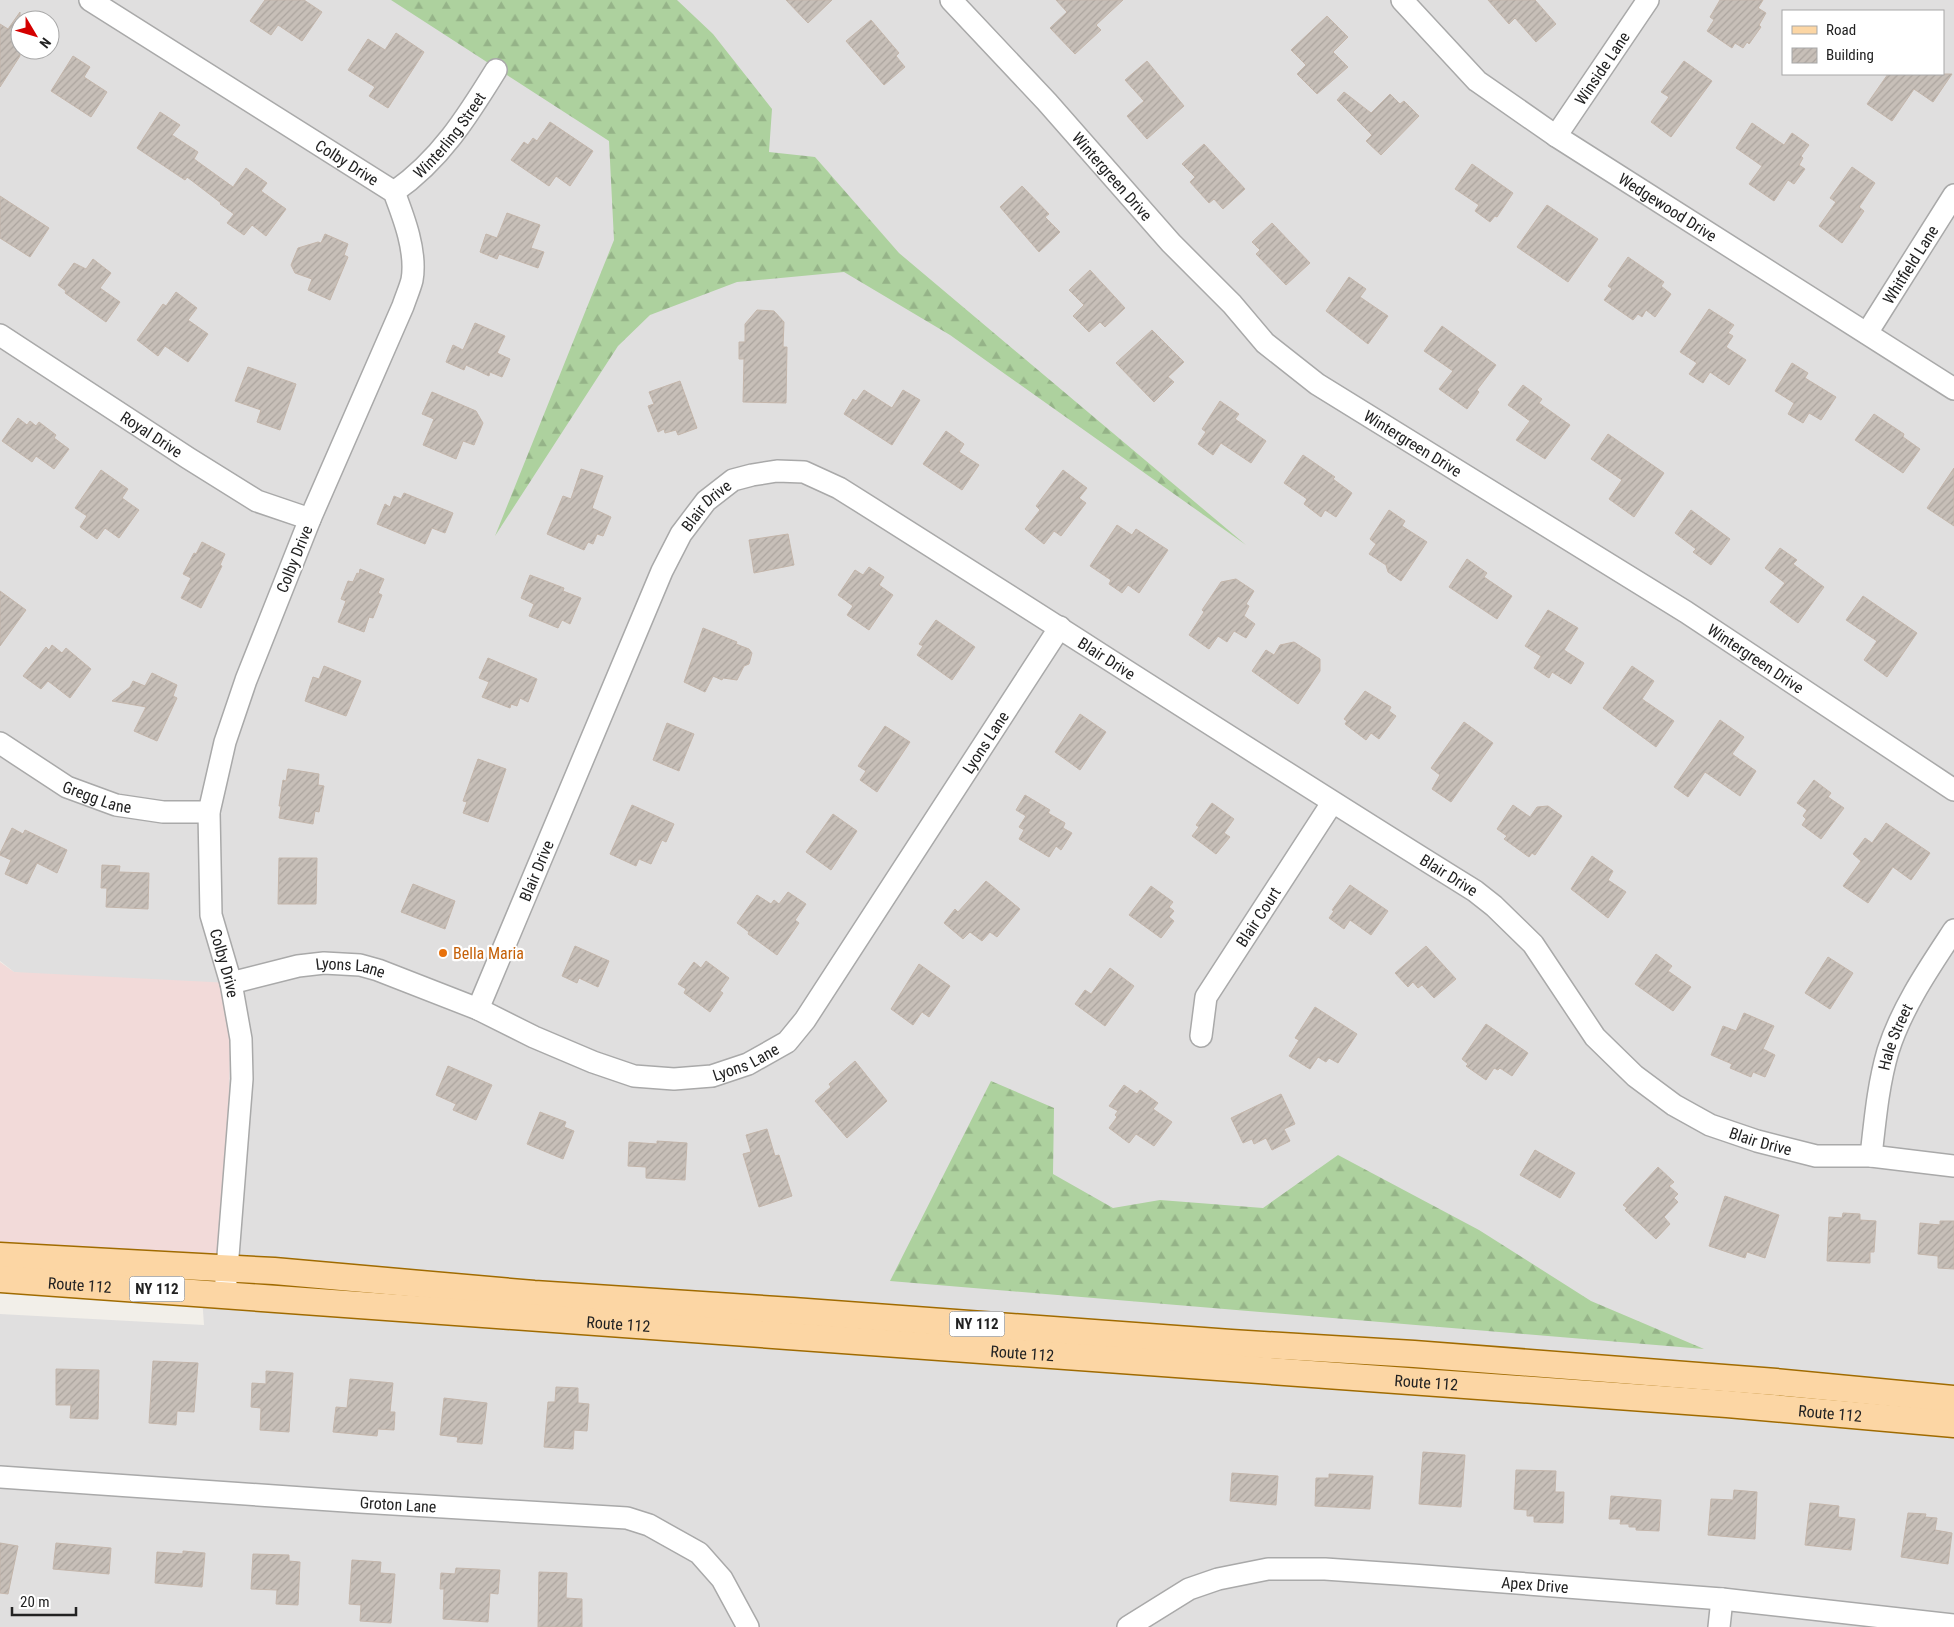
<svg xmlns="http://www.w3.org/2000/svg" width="1954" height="1627" font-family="'Roboto Condensed',sans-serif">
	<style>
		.residential { fill: #e0dfdf; fill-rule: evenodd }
		.commercial { fill: #f2dad9 }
		.forest { fill: url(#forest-firs) }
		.building { fill: url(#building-hatch); stroke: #c4b6ab }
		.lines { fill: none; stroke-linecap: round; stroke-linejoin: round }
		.minor-casing { stroke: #a9a9a9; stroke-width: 24 }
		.major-casing { stroke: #a06b00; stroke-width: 29 }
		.minor { stroke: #fff; stroke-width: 21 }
		.major { stroke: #fcd6a4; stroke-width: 26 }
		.food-dot { fill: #e8710a; stroke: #fff; stroke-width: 2 }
		.labels { text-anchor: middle; stroke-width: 4.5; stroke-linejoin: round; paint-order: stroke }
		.shield { fill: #fff; stroke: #646464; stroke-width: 1 }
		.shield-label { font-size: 15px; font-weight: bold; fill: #222 }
		.street-label { font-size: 16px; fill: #222; stroke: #fff }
		.food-label { font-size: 16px; fill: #c56008; stroke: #fff; text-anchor: start }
	</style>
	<defs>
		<pattern id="forest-firs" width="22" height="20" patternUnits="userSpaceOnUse" patternTransform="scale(1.25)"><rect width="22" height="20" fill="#add19e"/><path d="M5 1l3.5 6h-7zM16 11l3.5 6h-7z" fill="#95b388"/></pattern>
		<pattern id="building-hatch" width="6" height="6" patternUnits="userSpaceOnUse" patternTransform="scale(1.25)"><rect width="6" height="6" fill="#c7bfb8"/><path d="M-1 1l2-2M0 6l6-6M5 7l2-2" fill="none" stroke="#aba49e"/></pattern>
	</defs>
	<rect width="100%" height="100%" fill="#f2efe9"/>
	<path class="residential" d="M0 0H1954V1627H0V1314L204 1325 181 1000 14 972 0 961ZM1783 11H1943V74H1783ZM20 20H50V50H20Z"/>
	<path class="commercial" d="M0 962 14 972 231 983 226 1269 0 1255Z"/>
	<path class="forest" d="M391 0H677L713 34 772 109 769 152 815 157 899 253 1246 545 950 335 844 272 737 282 650 315 618 346 495 536 614 240 609 141Z
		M991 1081 1054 1108 1053 1174 1113 1208 1160 1200 1263 1208 1338 1155 1479 1230 1591 1301 1704 1349 890 1281Z"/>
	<path class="building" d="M265 0H304L322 12 302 41 278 25 271 35 250 21Z
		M786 0H832L808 23Z
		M1056 0H1123L1096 25 1101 30 1075 54 1050 28 1067 12Z
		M1488 0H1535L1556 24 1536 42 1515 18 1509 24Z
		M1720 0H1763L1758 8 1766 13 1759 25 1761 27 1749 44 1747 42 1743 48 1735 43 1732 48 1707 31 1714 20 1710 17Z
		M20 12V56L0 87V24L8 29Z
		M1327 16 1348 37 1333 52 1348 67 1317 94 1297 74 1306 65 1291 50Z
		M871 20 899 53 896 56 905 67 884 85 846 41Z
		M396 33 424 52 388 108 369 96 375 87 348 70 368 39 385 50Z
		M73 56 90 67 84 77 107 92 91 117 51 91Z
		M1147 61 1184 106 1147 139 1127 116 1144 101 1125 80Z
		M1684 61 1712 81 1671 137 1651 122 1669 97 1661 92Z
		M1888 74H1952L1933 102 1914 89 1892 121 1867 104Z
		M1344 92 1371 113 1390 94 1400 104 1404 101 1419 116 1381 155 1366 141 1372 135 1337 100Z
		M160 112 180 125 172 135 198 152 194 159 233 187 246 168 267 183 261 191 286 209 266 236 252 225 244 235 227 223 234 214 220 204 221 203 187 177 185 180 137 148Z
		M550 122 593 151 570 186 556 176 549 186 511 160 524 142 528 145 533 138 537 141Z
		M1752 123 1784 145 1792 133 1809 145 1801 156 1803 158 1799 165 1805 169 1794 184 1788 180 1774 201 1749 184 1762 166 1736 148Z
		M1204 144 1245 189 1223 209 1214 199 1209 203 1190 182 1195 177 1182 164Z
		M1472 164 1513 193 1497 217 1495 216 1490 222 1475 211 1479 205 1455 189Z
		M1852 167 1875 183 1859 207 1864 211 1842 243 1819 226 1836 202 1830 198Z
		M1022 186 1049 214 1045 217 1060 232 1039 252 1000 207Z
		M0 196 49 228 30 257 0 238Z
		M1547 205 1598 239 1568 282 1517 247Z
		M507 213 540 225 531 248 544 252 538 268 499 254 497 259 480 252 486 234 497 238Z
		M1272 223 1310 263 1286 285 1256 254 1260 250 1252 242Z
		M325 234 348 244 344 255 348 257 330 300 308 290 312 279 295 273 291 265 298 248 318 242 321 243Z
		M1628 257 1664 282 1661 286 1671 294 1655 317 1646 310 1642 317 1638 314 1633 320 1604 300 1612 289 1608 286Z
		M93 259 111 273 100 288 120 302 106 322 65 293 66 291 58 285 74 263 86 269Z
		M1090 270 1125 308 1105 327 1100 322 1089 332 1073 316 1084 305 1069 290Z
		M1349 277 1366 289 1360 297 1388 316 1368 344 1326 311Z
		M176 292 197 308 188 320 208 334 188 362 165 346 158 356 137 340 163 304 166 306Z
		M1709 309 1734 325 1728 333 1733 336 1726 347 1746 360 1729 385 1710 372 1703 383 1689 374 1697 363 1680 352Z
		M757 310 774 311 784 322 783 347H787L786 403 743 402 744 359H739V342H745V324Z
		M475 323 505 336 497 353 510 359 502 377 490 372 489 376 466 365 464 370 446 362 453 345 463 350Z
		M1442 326 1496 365 1477 390 1479 392 1467 409 1439 389 1453 371 1424 351Z
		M1152 330 1184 362 1168 377 1174 382 1154 402 1116 363Z
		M1792 363 1808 373 1805 378 1836 397 1821 420 1809 413 1803 423 1788 414 1794 403 1775 391Z
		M248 367 296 384 280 430 257 422 261 410 235 401Z
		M680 381 697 428 678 435 676 430 665 433 664 429 658 432 648 406 654 404 649 392Z
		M1523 385 1542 399 1539 403 1570 425 1545 459 1516 440 1530 421 1508 405Z
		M864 390 892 408 903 390 920 400 892 445 844 414 853 399 856 401Z
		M432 392 476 411 483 423 474 445 463 441 456 459 423 445 434 419 422 414Z
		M1220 401 1239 414 1235 419 1266 441 1251 463 1221 443 1213 455 1198 444 1206 432 1202 429Z
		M1874 414 1904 434 1903 437 1920 449 1903 473 1855 440Z
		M18 418 27 425 30 421 36 426 39 422 56 435 54 438 69 449 54 469 36 456 32 462 2 441Z
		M946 431 964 444 959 452 979 465 962 490 923 464Z
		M1608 434 1664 473 1634 517 1609 499 1622 480 1591 459Z
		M1303 455 1335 477 1333 479 1352 493 1336 517 1325 510 1321 517 1304 504 1307 499 1284 483Z
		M1954 468V526L1927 508Z
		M581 469 603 476 592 508 611 517 603 536 597 534 593 544 588 542 584 550 547 534 563 496 571 499Z
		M101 470 128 489 122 498 139 510 119 538 105 528 97 539 80 527 87 516 75 508Z
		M1063 470 1087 488 1079 498 1086 503 1061 536 1054 531 1044 544 1025 529 1040 510 1036 506Z
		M404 493 453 513 445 533 432 528 425 544 377 524 385 504 390 507 394 496 401 499Z
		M1389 510 1405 521 1402 526 1427 542 1401 581 1388 572 1386 565 1369 554 1376 544 1370 539Z
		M1691 510 1730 539 1711 565 1693 552 1696 549 1675 533Z
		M1117 525 1132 535 1136 529 1168 550 1139 593 1128 585 1122 593 1109 584 1111 580 1090 566Z
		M788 534 794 565 754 573 749 540Z
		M202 542 225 554 220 565 222 566 201 608 181 598 191 578 183 574 194 553 196 554Z
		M1780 548 1797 560 1793 564 1824 587 1798 623 1770 602 1785 583 1765 568Z
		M1467 559 1487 573 1484 577 1512 596 1497 619 1449 587Z
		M869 567 884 577 879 585 893 595 869 630 847 615 853 606 838 595 855 570 863 575Z
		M360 569 384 579 378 593 382 595 373 618 369 617 364 632 338 622 346 601 341 599 348 581 353 582 357 573 359 574Z
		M530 575 564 588 563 591 581 598 570 624 562 620 558 628 529 616 534 604 521 598Z
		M1236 579 1254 591 1246 604 1249 606 1244 616 1255 624 1246 638 1234 631 1227 642 1218 636 1209 649 1189 635 1204 612 1202 610 1221 582Z
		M0 591 26 610 0 646Z
		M1863 596 1917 633 1887 677 1864 660 1877 641 1846 620Z
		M1548 610 1578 628 1564 650 1584 663 1571 684 1552 672 1549 678 1534 668 1541 656 1525 646Z
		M936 620 975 647 952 680 917 655 923 646 919 644Z
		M703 628 737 642 736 644 749 649 752 653 749 664 744 666 737 680 723 678 722 680 713 676 705 692 684 682Z
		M1294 642 1320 659V671L1298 704 1252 671 1266 650 1274 655 1280 645Z
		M52 645 62 653 66 648 91 669 70 698 48 681 41 689 23 676 46 647 49 650Z
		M488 658 537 679 528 702 520 698 517 706 511 704 510 708 482 697 489 682 479 678Z
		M324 666 361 681 346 716 305 701 313 677 319 679Z
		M1632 666 1654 681 1642 699 1674 721 1656 747 1603 708Z
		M152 673 177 685 173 696 177 698 157 741 134 731 146 707 112 701 130 687 133 681 145 686Z
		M1365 691 1391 707 1389 711 1396 716 1379 739 1371 733 1366 740 1345 724 1347 721 1344 719Z
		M1080 714 1106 732 1080 770 1055 752Z
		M1720 720 1744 737 1732 754 1756 771 1740 796 1705 772 1688 797 1674 787Z
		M1464 722 1493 743 1451 802 1432 789 1440 775 1431 768Z
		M667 723 694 734 679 771 653 760Z
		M885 726 910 742 877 792 860 780 866 771 858 766Z
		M478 759 506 769 488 822 463 813 467 802 463 801Z
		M288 769 319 774 318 785 324 786 319 812 315 811 313 824 279 818 281 806H279L283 780 286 781Z
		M1814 780 1831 793 1828 797 1844 808 1821 839 1802 825 1806 819 1803 816 1807 810 1797 803Z
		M1025 795 1050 810 1048 813 1065 823 1063 828 1072 833 1061 850 1056 846 1049 857 1019 839 1024 830 1019 827 1026 816 1016 810Z
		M1212 803 1234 819 1224 833 1230 837 1216 854 1192 836 1199 827 1196 825Z
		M632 805 674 824 666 842 662 840 651 864 639 859 636 866 610 854Z
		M1513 805 1530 817 1537 807 1548 806 1562 816 1535 855 1532 853 1529 857 1504 839 1507 836 1497 829Z
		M833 814 857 831 831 870 806 852Z
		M1886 823 1930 853 1911 880 1893 867 1868 903 1843 886 1861 861 1853 854 1865 838 1872 843Z
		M12 828 23 834 25 830 67 850 57 873 37 863 27 884 5 874 11 860 0 855V853Z
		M1592 856 1613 871 1608 880 1626 892 1608 918 1571 889Z
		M279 858H317L316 904H278Z
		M102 865 120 866 119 872 149 873 148 909 106 907 107 888H101Z
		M986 881 1020 909 997 937 990 932 982 941 970 932 963 939 944 923 955 909 958 912Z
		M413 884 455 901 445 929 401 912Z
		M1350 885 1388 911 1371 935 1350 920 1344 929 1329 918 1334 911 1332 910Z
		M1151 886 1173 902 1169 907 1174 911 1169 917 1174 921 1161 938 1129 915Z
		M788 892 806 904 795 920 799 923 777 955 748 934 749 932 737 923 757 895 771 904 774 900 779 904Z
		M575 946 609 961 598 987 579 978 577 983 562 976Z
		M1426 946 1456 979 1434 998 1422 985 1418 988 1413 982 1408 987 1395 973Z
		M1656 954 1672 966 1668 971 1691 987 1673 1011 1635 984Z
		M1828 957 1853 973 1830 1009 1805 993Z
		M706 961 729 978 720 991 723 993 710 1012 684 993 686 989 678 984 694 962 701 968Z
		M919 964 950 986 929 1017 922 1012 913 1025 891 1009Z
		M1110 968 1134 986 1105 1026 1075 1004 1085 990 1091 994Z
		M1315 1007 1357 1034 1338 1063 1329 1058 1326 1062 1318 1057 1310 1069 1289 1056 1299 1040 1295 1038Z
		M1744 1013 1774 1026 1763 1049 1775 1055 1765 1077 1753 1072 1751 1077 1730 1068 1732 1064 1711 1055 1723 1026 1736 1031Z
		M1486 1024 1528 1053 1512 1076 1500 1068 1498 1070 1494 1068 1486 1080 1466 1066 1468 1064 1462 1059Z
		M855 1061 887 1101 847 1138 815 1101 831 1087 829 1084Z
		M448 1066 492 1085 476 1120 453 1110 456 1104 436 1095Z
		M1124 1085 1137 1094 1140 1090 1158 1103 1153 1109 1172 1122 1154 1146 1136 1134 1129 1143 1109 1128 1117 1117 1115 1115 1118 1111 1109 1106Z
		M1281 1094 1295 1124 1284 1129 1290 1141 1272 1150 1266 1138 1254 1144 1252 1139 1243 1143 1231 1118Z
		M540 1112 566 1122 564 1127 574 1131 563 1159 527 1144Z
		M767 1129 775 1156 779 1155 792 1196 759 1207 743 1154 751 1152 746 1135Z
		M657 1141 687 1143 685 1180 646 1178V1167L628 1166 629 1142 657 1144Z
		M1535 1150 1575 1173 1560 1198 1520 1175Z
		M1658 1167 1674 1182 1669 1186 1678 1194 1674 1198 1678 1202 1664 1217 1670 1224 1656 1239 1625 1210 1627 1208 1623 1205Z
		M1725 1196 1779 1215 1765 1258 1747 1252 1745 1258 1709 1246Z
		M1843 1213 1860 1214V1220L1876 1221 1874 1252H1870V1263L1827 1261 1829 1217 1842 1218Z
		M1940 1221H1954V1269L1938 1268V1256L1918 1254 1920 1223 1940 1225Z
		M153 1361 198 1363 194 1412 177 1411 176 1425 149 1423Z
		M56 1369 99 1370 98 1419 70 1418 71 1405H56Z
		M266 1371 293 1373 289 1432 260 1430 261 1408 251 1407 252 1383 266 1384Z
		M350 1379 393 1383 390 1412H395L394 1430 378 1429 377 1436 333 1432 336 1407 347 1408Z
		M556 1387 578 1388V1403L589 1404 587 1431 574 1430 573 1449 544 1447 548 1402H555Z
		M444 1398 487 1403 482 1444 457 1442 458 1437 440 1435Z
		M1423 1452 1465 1455 1461 1507 1419 1504Z
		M1516 1470 1556 1471 1555 1492H1564L1563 1523 1534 1522V1516H1527V1510L1514 1509Z
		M1232 1473 1278 1476 1276 1505 1230 1501Z
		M1329 1474 1373 1476 1370 1509 1315 1506 1316 1478H1329Z
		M1734 1490 1757 1492 1755 1539 1708 1535 1711 1499 1733 1500Z
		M1611 1496 1661 1500 1659 1531 1636 1530V1527H1629V1524H1620L1621 1519H1609Z
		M1810 1503 1839 1506 1838 1517 1855 1519 1851 1550 1805 1545Z
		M1908 1513 1926 1514 1925 1517 1937 1518 1935 1530 1952 1533 1948 1564 1901 1557Z
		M0 1543 18 1546 8 1594 0 1593Z
		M56 1543 111 1548 109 1574 53 1569Z
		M183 1551 205 1553 202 1587 155 1583 157 1552 183 1554Z
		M253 1554 289 1555V1561L300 1562 298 1605 276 1604 277 1590 251 1589Z
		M352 1560 381 1562 380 1573 395 1574 391 1623 360 1621 361 1605 349 1604Z
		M456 1568 500 1570 498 1594 490 1593 488 1622 443 1619 444 1589H440L441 1573 455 1574Z
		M539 1572 567 1573 566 1598 582 1599V1627H538Z"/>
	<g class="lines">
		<defs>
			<g id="minor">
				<path id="s1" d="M90 0 394 192C404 218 417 252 412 280 410 288 406 297 403 306L310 519 246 680 225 742 209 812 211 915 231 983 241 1039 242 1079 225 1294"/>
				<path id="s2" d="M951 0 1047 102 1171 243 1232 304 1265 343 1317 384 1686 612 1954 790"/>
				<path id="s3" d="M1402 0 1477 81 1556 136 1954 389"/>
				<path id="s4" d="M1556 136 1648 0"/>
				<path id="s5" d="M394 192C440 160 467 117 496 70"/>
				<path id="s6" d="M1867 333 1954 195"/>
				<path id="s7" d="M0 335 188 458 257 501 310 519"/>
				<path id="s8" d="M0 743 67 787 116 805 163 812H209"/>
				<path id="s9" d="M231 983 298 966 324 963 360 965 378 970 478 1009 534 1037 593 1062 634 1076 674 1079 712 1076 748 1064 787 1042 805 1020 1060 627"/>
				<path id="s10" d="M478 1009 662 571 681 534 706 501 733 480 752 475 777 471 804 472 839 488C1052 622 1262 759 1475 891L1494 906 1533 944 1595 1037 1635 1076 1674 1105 1710 1125 1757 1141 1816 1156H1871L1954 1166"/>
				<path id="s11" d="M1201 1036 1206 997 1332 803"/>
				<path id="s12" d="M1871 1156C1875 1121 1878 1085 1888 1051 1902 1007 1929 968 1954 930"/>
				<path id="s13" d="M0 1477 360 1502 627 1518 649 1525 699 1553 722 1579 748 1627"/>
				<path id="s14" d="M1128 1627 1189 1589 1218 1579 1268 1569H1325L1412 1575 1722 1599 1954 1625"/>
				<path d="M1719 1627 1722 1599"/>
			</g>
			<g id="major">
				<path d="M0 1256 274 1271 534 1294 793 1311 1231 1343 1414 1354 1776 1382 1954 1399"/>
				<path id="s15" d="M0 1279 1727 1404 1954 1424"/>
			</g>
		</defs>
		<use href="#minor" class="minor-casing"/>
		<use href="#major" class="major-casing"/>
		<use href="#minor" class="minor"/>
		<use href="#major" class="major"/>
	</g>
	<circle class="food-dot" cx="443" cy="953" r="5"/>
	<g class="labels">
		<g class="shield">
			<rect x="129.5" y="1276.5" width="55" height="25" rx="4"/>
			<rect x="949.5" y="1311.5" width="55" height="25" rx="4"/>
		</g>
		<g class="shield-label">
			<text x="157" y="1294">NY 112</text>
			<text x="977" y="1329">NY 112</text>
		</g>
		<g class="street-label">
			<text dy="6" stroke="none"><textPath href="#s4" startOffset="82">Winside Lane</textPath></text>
			<text dy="6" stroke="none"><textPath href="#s5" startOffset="80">Winterling Street</textPath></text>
			<text dy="6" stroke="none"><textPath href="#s1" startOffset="304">Colby Drive</textPath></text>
			<text dy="6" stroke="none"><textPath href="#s2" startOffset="239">Wintergreen Drive</textPath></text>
			<text dy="6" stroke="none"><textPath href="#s3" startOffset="339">Wedgewood Drive</textPath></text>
			<text dy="6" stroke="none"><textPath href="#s6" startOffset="81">Whitfield Lane</textPath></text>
			<text dy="6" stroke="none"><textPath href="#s7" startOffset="181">Royal Drive</textPath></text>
			<text dy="6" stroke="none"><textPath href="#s2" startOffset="644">Wintergreen Drive</textPath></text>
			<text dy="6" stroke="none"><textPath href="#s10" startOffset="555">Blair Drive</textPath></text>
			<text transform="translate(294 559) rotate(-68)" y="6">Colby Drive</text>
			<text dy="6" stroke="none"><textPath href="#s10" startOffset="1020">Blair Drive</textPath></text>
			<text dy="6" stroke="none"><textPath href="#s2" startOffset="1049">Wintergreen Drive</textPath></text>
			<text dy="6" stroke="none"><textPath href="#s9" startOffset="948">Lyons Lane</textPath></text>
			<text dy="6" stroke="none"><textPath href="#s8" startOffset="112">Gregg Lane</textPath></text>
			<text dy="6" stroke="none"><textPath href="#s10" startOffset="150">Blair Drive</textPath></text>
			<text dy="6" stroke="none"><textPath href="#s10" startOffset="1425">Blair Drive</textPath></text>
			<text dy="6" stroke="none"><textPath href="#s11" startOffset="135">Blair Court</textPath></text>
			<text dy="6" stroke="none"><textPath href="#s1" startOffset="1174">Colby Drive</textPath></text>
			<text dy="6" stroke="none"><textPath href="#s9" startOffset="122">Lyons Lane</textPath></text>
			<text dy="6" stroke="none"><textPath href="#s12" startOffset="122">Hale Street</textPath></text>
			<text dy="6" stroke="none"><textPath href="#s9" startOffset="542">Lyons Lane</textPath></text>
			<text dy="6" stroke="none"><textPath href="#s10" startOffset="1845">Blair Drive</textPath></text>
			<text dy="6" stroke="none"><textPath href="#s15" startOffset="80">Route 112</textPath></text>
			<text dy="6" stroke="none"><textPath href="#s15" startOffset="620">Route 112</textPath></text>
			<text dy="6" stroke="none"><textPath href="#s15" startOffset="1025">Route 112</textPath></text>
			<text dy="6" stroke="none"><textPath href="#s15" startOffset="1430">Route 112</textPath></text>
			<text dy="6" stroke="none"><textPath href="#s15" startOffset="1835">Route 112</textPath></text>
			<text dy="6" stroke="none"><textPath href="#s13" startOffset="399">Groton Lane</textPath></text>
			<text dy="6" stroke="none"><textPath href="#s14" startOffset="421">Apex Drive</textPath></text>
		</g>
		<g class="food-label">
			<text x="453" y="959">Bella Maria</text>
		</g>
	</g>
	<rect x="1782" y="10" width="162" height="65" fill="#ffffff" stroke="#a7a7a7"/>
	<rect x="1792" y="26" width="25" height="8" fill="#fcd6a4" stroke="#a7a7a7"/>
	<text x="1826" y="35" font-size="15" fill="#222222">Road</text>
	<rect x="1792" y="48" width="25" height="15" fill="url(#building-hatch)" stroke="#a7a7a7"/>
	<text x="1826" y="60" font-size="15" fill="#222222">Building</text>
	<g transform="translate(35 35) rotate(128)"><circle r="24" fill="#ffffff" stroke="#a7a7a7"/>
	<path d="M0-4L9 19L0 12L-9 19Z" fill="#d40000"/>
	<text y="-8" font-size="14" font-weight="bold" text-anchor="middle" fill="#222222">N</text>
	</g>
	<path d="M12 1607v8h64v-8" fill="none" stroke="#222222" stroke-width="2.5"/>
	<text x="20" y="1607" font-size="15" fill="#222222" stroke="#ffffff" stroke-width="4" paint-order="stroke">20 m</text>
</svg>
